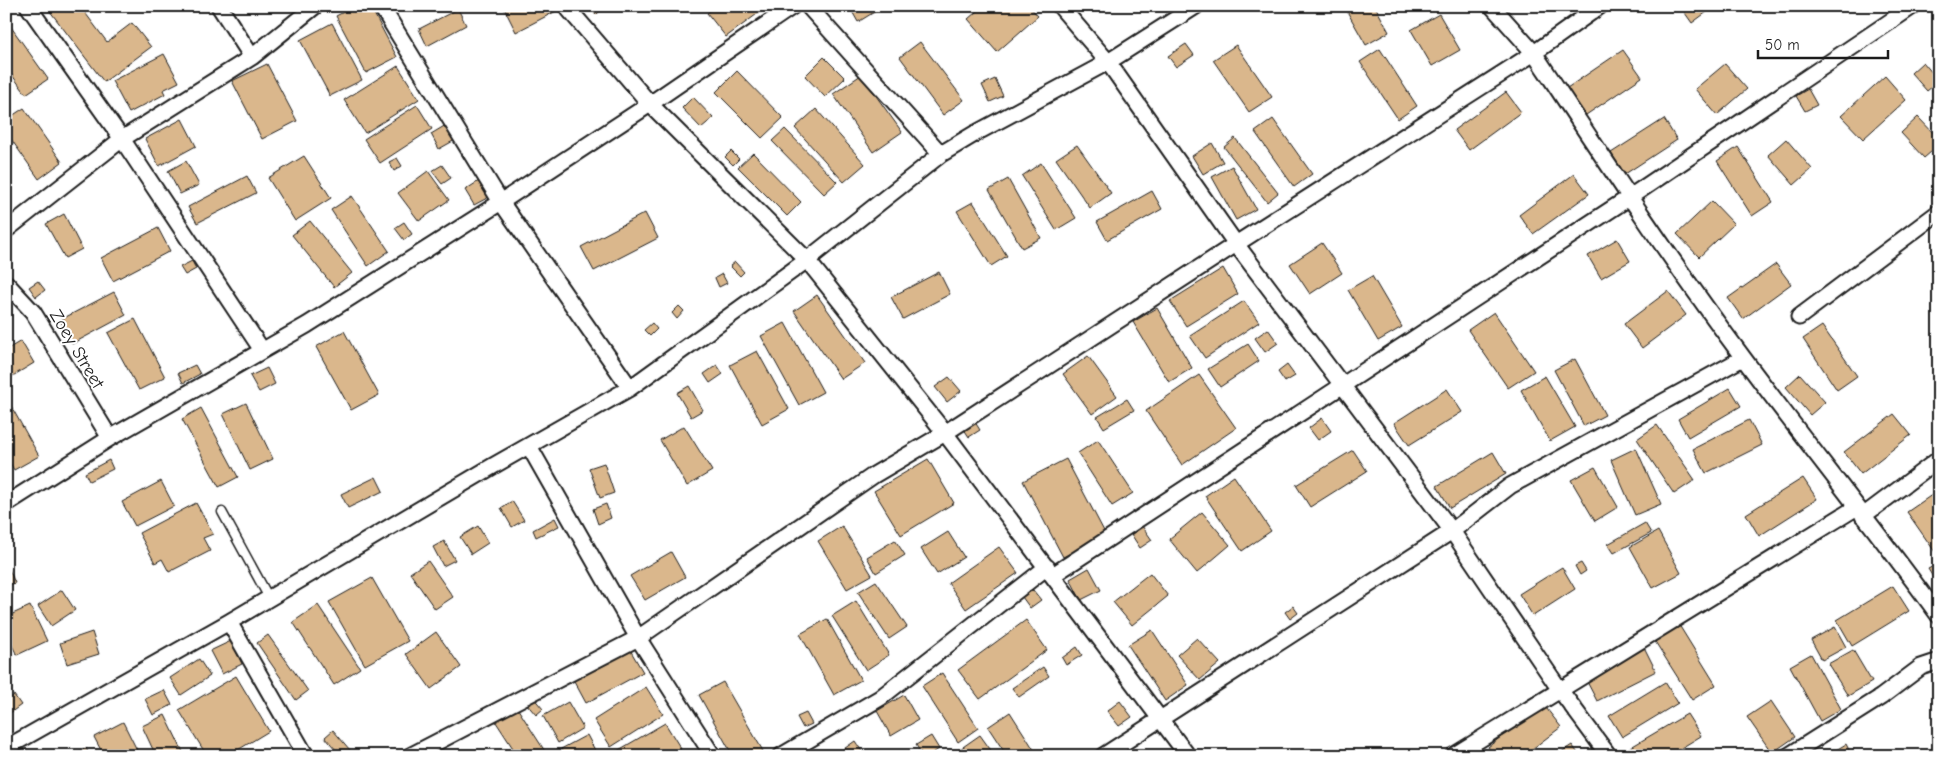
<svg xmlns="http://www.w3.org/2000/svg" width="1945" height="762" font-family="'Comic Neue',sans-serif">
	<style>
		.building { fill: #dab78c; stroke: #1c1c1c }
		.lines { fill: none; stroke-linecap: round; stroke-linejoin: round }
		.lane-casing { stroke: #1c1c1c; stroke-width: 11 }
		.street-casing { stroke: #1c1c1c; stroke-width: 19 }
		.lane { stroke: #fff; stroke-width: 8 }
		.street { stroke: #fff; stroke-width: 15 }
		.labels { text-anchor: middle; stroke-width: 4; stroke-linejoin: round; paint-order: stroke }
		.street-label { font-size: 18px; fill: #1c1c1c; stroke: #fff }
	</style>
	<rect width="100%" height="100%" fill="#fff"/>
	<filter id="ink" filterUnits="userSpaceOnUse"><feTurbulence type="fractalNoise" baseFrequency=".02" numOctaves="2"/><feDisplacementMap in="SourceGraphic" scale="10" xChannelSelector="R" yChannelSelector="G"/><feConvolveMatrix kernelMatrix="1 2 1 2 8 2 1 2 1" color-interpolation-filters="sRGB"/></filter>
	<g filter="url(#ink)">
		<path class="building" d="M46 6H80L107 42 132 23 151 47 104 82Z
			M355 6H370L397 57 366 73 336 16Z
			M503 6H561L562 8 516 32Z
			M587 6H603L604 7 596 15Z
			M717 6H768L726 37 707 13Z
			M849 6H884L858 22Z
			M983 6H1029L1038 16 997 52 968 19Z
			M1344 6H1375L1389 32 1366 45Z
			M1680 6H1715L1692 23Z
			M458 9 466 25 427 46 419 29Z
			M1439 14 1460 50 1432 66 1411 30Z
			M332 23 362 80 330 96 300 40Z
			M11 27 48 79 26 94 6 67V30Z
			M920 42 964 100 943 115 900 57Z
			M1186 44 1194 55 1176 67 1168 56Z
			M1236 45 1272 97 1249 112 1213 60Z
			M1380 49 1417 106 1398 119 1360 62Z
			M1623 50 1642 77 1586 115 1567 88Z
			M164 54 179 82 163 90 165 94 129 113 112 81Z
			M824 57 845 78 825 97 805 76Z
			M1923 62 1939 81 1927 91 1911 73Z
			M267 64 297 121 262 139 232 81Z
			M1725 64 1747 89 1717 115 1695 89Z
			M398 66 419 99 365 133 344 100Z
			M737 71 783 118 762 138 716 92Z
			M861 75 902 132 873 152 833 94Z
			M1885 76 1906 100 1863 139 1841 116Z
			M995 79 1003 96 990 102 982 85Z
			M1808 89 1817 105 1805 111 1796 96Z
			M1506 92 1521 112 1469 150 1454 130Z
			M693 97 713 118 701 128 682 108Z
			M417 105 432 129 380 163 364 139Z
			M24 108 62 162 39 179 6 132V120Z
			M816 109 865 164 844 182 795 128Z
			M1918 117 1939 139V145L1924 158 1901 133Z
			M182 119 196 146 159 166 145 139Z
			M1273 119 1312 174 1294 187 1255 132Z
			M1664 119 1677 140 1625 174 1611 153Z
			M446 125 455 140 439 149 431 134Z
			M785 129 837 182 824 194 772 141Z
			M1235 138 1278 193 1267 202 1224 147Z
			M1786 139 1812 169 1794 185 1768 155Z
			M1212 143 1223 162 1203 174 1192 156Z
			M1077 145 1111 193 1090 208 1056 159Z
			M1738 147 1773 202 1752 216 1717 161Z
			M731 151 739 159 733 165 725 157Z
			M753 153 801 202 787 216 738 167Z
			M304 156 331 198 295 221 268 178Z
			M397 158 402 166 394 171 389 162Z
			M186 161 199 185 180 194 168 171Z
			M1041 163 1076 218 1056 230 1022 176Z
			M442 165 451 178 442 184 432 171Z
			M1232 166 1256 209 1236 220 1212 177Z
			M428 171 449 200 419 221 398 193Z
			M1574 174 1589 194 1533 234 1519 215Z
			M247 176 256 193 197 223 188 207Z
			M1008 179 1041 238 1022 248 989 190Z
			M479 181 489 197 474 205 465 190Z
			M1152 191 1162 209 1107 240 1097 222Z
			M352 196 389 251 368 266 331 210Z
			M1712 201 1734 224 1699 257 1677 234Z
			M973 202 1007 256 991 266 957 211Z
			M645 213 658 238 594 271 581 247Z
			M64 214 82 249 65 258 46 224Z
			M310 221 352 273 334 287 292 235Z
			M404 222 412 234 404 240 395 228Z
			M158 228 170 251 113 281 101 258Z
			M1617 239 1630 261 1601 278 1588 256Z
			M1322 243 1342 273 1310 294 1290 264Z
			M192 261 196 269 185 275 180 267Z
			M735 262 744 272 740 276 730 266Z
			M1776 264 1791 284 1743 319 1728 298Z
			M1223 268 1238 294 1186 326 1170 301Z
			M939 272 950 294 903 319 891 297Z
			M722 274 727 283 719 287 715 278Z
			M1372 276 1402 327 1378 341 1348 290Z
			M38 281 45 290 36 297 29 287Z
			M1668 291 1686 315 1642 348 1624 324Z
			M114 292 126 315 72 344 60 320Z
			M817 295 865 363 841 379 794 311Z
			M1244 301 1259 322 1205 358 1190 336Z
			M679 306 684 311 677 319 672 313Z
			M1157 308 1192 368 1169 382 1133 322Z
			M1494 312 1534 371 1508 388 1468 330Z
			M135 319 165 377 139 390 108 333Z
			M652 323 657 329 650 336 644 330Z
			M785 323 823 392 799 405 761 336Z
			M1822 326 1857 376 1837 390 1803 339Z
			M1268 329 1278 343 1265 352 1255 338Z
			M344 331 379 395 351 410 316 347Z
			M21 341 34 363 6 380V350Z
			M1248 344 1259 361 1220 387 1208 369Z
			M757 351 789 409 762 424 730 365Z
			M1088 356 1117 396 1092 414 1063 374Z
			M1575 359 1605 415 1584 426 1554 370Z
			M195 365 200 374 183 383 178 373Z
			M717 365 723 374 710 383 704 374Z
			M1287 365 1295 376 1285 382 1278 372Z
			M267 368 275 384 259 392 250 376Z
			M1800 374 1825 402 1810 415 1786 387Z
			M1199 375 1236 428 1182 465 1146 411Z
			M1545 376 1575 427 1550 441 1521 390Z
			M949 377 961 391 947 402 935 387Z
			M689 386 703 410 691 417 677 393Z
			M1730 388 1741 406 1688 437 1678 419Z
			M1447 389 1462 412 1409 445 1394 423Z
			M6 397 39 456 14 470 6 456Z
			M1127 399 1134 410 1104 428 1097 417Z
			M246 403 273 459 250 470 223 414Z
			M201 408 238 477 219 487 182 419Z
			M1894 414 1911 435 1861 474 1844 452Z
			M1322 418 1331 431 1318 440 1309 428Z
			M973 419 980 430 969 437 962 426Z
			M1749 420 1762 445 1706 473 1693 449Z
			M1657 425 1695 480 1674 494 1637 439Z
			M684 426 712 471 687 486 660 440Z
			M1098 440 1133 493 1112 506 1078 453Z
			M1636 448 1661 504 1635 515 1611 460Z
			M1353 450 1367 471 1310 507 1296 485Z
			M1493 452 1506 474 1450 508 1437 486Z
			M928 459 954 503 901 535 874 491Z
			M1066 459 1106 535 1063 557 1023 481Z
			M109 460 113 469 89 481 85 473Z
			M604 463 614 493 600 498 589 468Z
			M1595 467 1618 507 1595 521 1571 480Z
			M1234 476 1271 531 1242 551 1205 496Z
			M376 477 383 491 348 508 341 494Z
			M1803 478 1817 499 1759 536 1746 514Z
			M161 481 174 506 135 526 122 502Z
			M1939 490V549L1935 552 1907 512Z
			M512 501 524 520 512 527 501 508Z
			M196 503 213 534 203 538 210 551 169 572 162 559 155 563 139 533Z
			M606 504 611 518 598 524 593 509Z
			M1202 512 1230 545 1197 573 1169 539Z
			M555 518 559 526 536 537 533 530Z
			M1645 523 1651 533 1614 553 1608 544Z
			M478 526 488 543 471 554 460 537Z
			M842 526 872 575 847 589 818 541Z
			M1142 526 1152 540 1140 548 1131 534Z
			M1658 531 1681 573 1653 588 1630 547Z
			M948 532 964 557 937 574 921 549Z
			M895 540 905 555 876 573 867 557Z
			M444 541 455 560 443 566 433 547Z
			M999 547 1018 573 966 609 948 583Z
			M671 552 685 577 645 600 630 576Z
			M428 561 453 597 435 609 410 573Z
			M6 562 15 583 6 586Z
			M1581 563 1586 571 1580 575 1575 566Z
			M1939 563V587L1928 569Z
			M1562 567 1575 589 1533 616 1519 594Z
			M1089 568 1101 590 1081 600 1070 579Z
			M1150 573 1168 596 1132 625 1113 602Z
			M372 578 408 641 365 665 329 602Z
			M876 581 907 627 889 639 858 592Z
			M1893 586 1909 611 1852 646 1837 620Z
			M62 590 75 610 51 626 38 606Z
			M1033 590 1041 600 1030 608 1022 597Z
			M856 601 889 655 866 670 832 616Z
			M318 605 360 668 334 685 293 622Z
			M30 606 47 641 17 655 6 634V617Z
			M1293 606 1298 613 1290 619 1285 612Z
			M827 619 861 680 834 695 800 634Z
			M1026 620 1047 650 980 699 958 670Z
			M1679 625 1716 685 1692 700 1654 640Z
			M1835 627 1846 647 1822 660 1811 640Z
			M1152 630 1188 685 1165 701 1128 645Z
			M92 632 99 654 67 664 60 643Z
			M436 632 461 667 431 689 406 654Z
			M268 635 308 691 296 700 257 643Z
			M1197 638 1220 663 1200 680 1177 655Z
			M231 641 242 664 222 674 210 651Z
			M1643 645 1656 671 1597 701 1584 676Z
			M1077 647 1082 655 1066 665 1062 658Z
			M629 648 643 672 586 703 573 679Z
			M1853 650 1872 682 1848 696 1828 664Z
			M1811 654 1841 709 1820 721 1790 666Z
			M199 659 210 676 181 695 170 678Z
			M1043 667 1049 676 1019 697 1012 688Z
			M942 673 978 728 958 742 922 686Z
			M236 676 269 731 228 756H207L179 710Z
			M723 682 763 751 754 756H733L699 695Z
			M1665 682 1678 703 1622 737 1609 716Z
			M646 687 663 714 611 747 594 720Z
			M164 690 172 705 153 715 145 699Z
			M14 695 21 705 6 716V701Z
			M904 695 918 720 891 736 877 711Z
			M532 696 543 709 536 715 525 702Z
			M1120 701 1132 717 1119 726 1107 711Z
			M1771 701 1795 737 1772 753 1747 717Z
			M568 702 583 728 558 743 543 716Z
			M1543 704 1561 727 1523 756H1495L1488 747Z
			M516 706 548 756H518L494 719Z
			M1010 712 1038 756H1007L988 727Z
			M806 713 812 724 803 728 797 717Z
			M1687 714 1701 736 1668 756H1629L1626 750Z
			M165 715 185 756H156L142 726Z
			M123 722 140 756H104L94 737Z
			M665 723 681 749 669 756H620L617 751Z
			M333 730 350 750 343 756H341L325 737Z
			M587 735 597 754 594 756H565L561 749Z
			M980 735 995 756H950Z
			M931 736 939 749 928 756H923L916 745Z
			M855 741 865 756H834Z
			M1846 744 1852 756H1826Z
			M1572 745 1580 756H1555Z
			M86 748 90 756H73Z"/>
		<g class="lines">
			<defs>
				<path id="lane" d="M222 512 269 598"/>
				<path id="street" d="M28 6 122 139 262 350
					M219 6 252 57
					M381 6 501 202 630 388
					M566 6 650 104 807 260 945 433 1188 756
					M808 6 941 154
					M1060 6 1108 62 1236 244 1452 531 1560 690 1609 756
					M1600 6 1534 53C1602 156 1670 260 1744 359 1808 445 1876 529 1939 616
					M6 230 122 139 252 57 315 6
					M6 283 33 312 110 438
					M1799 317 1939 212
					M6 504 110 438 307 325 501 202 650 104 793 6
					M1863 516 1939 459
					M1053 575 1630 197 1913 6
					M229 622 306 756
					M6 748 229 622 493 466 630 388 807 260 941 154 976 133 1108 62 1196 6
					M410 756 638 638 529 446
					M713 756 638 638 874 475 945 433 1236 244 1534 53 1492 6
					M781 756 880 698 1047 567
					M1103 756 1452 531 1510 486 1743 358
					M1453 756 1857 507
					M1788 756 1881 697 1921 667 1939 661"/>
			</defs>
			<use href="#lane" class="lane-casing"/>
			<use href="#street" class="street-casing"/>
			<use href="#lane" class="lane"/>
			<use href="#street" class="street"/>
		</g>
	</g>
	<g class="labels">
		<g class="street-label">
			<text transform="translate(77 349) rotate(59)" y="6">Zoey Street</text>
		</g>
	</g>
	<rect width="1945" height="762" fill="none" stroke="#fff" stroke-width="25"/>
	<rect x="12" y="12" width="1920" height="737" fill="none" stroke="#1c1c1c" stroke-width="2" filter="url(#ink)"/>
	<path d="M1758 50v8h130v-8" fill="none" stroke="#1c1c1c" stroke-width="2.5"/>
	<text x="1765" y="50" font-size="15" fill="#1c1c1c" stroke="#ffffff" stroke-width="4" paint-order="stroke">50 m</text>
</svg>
